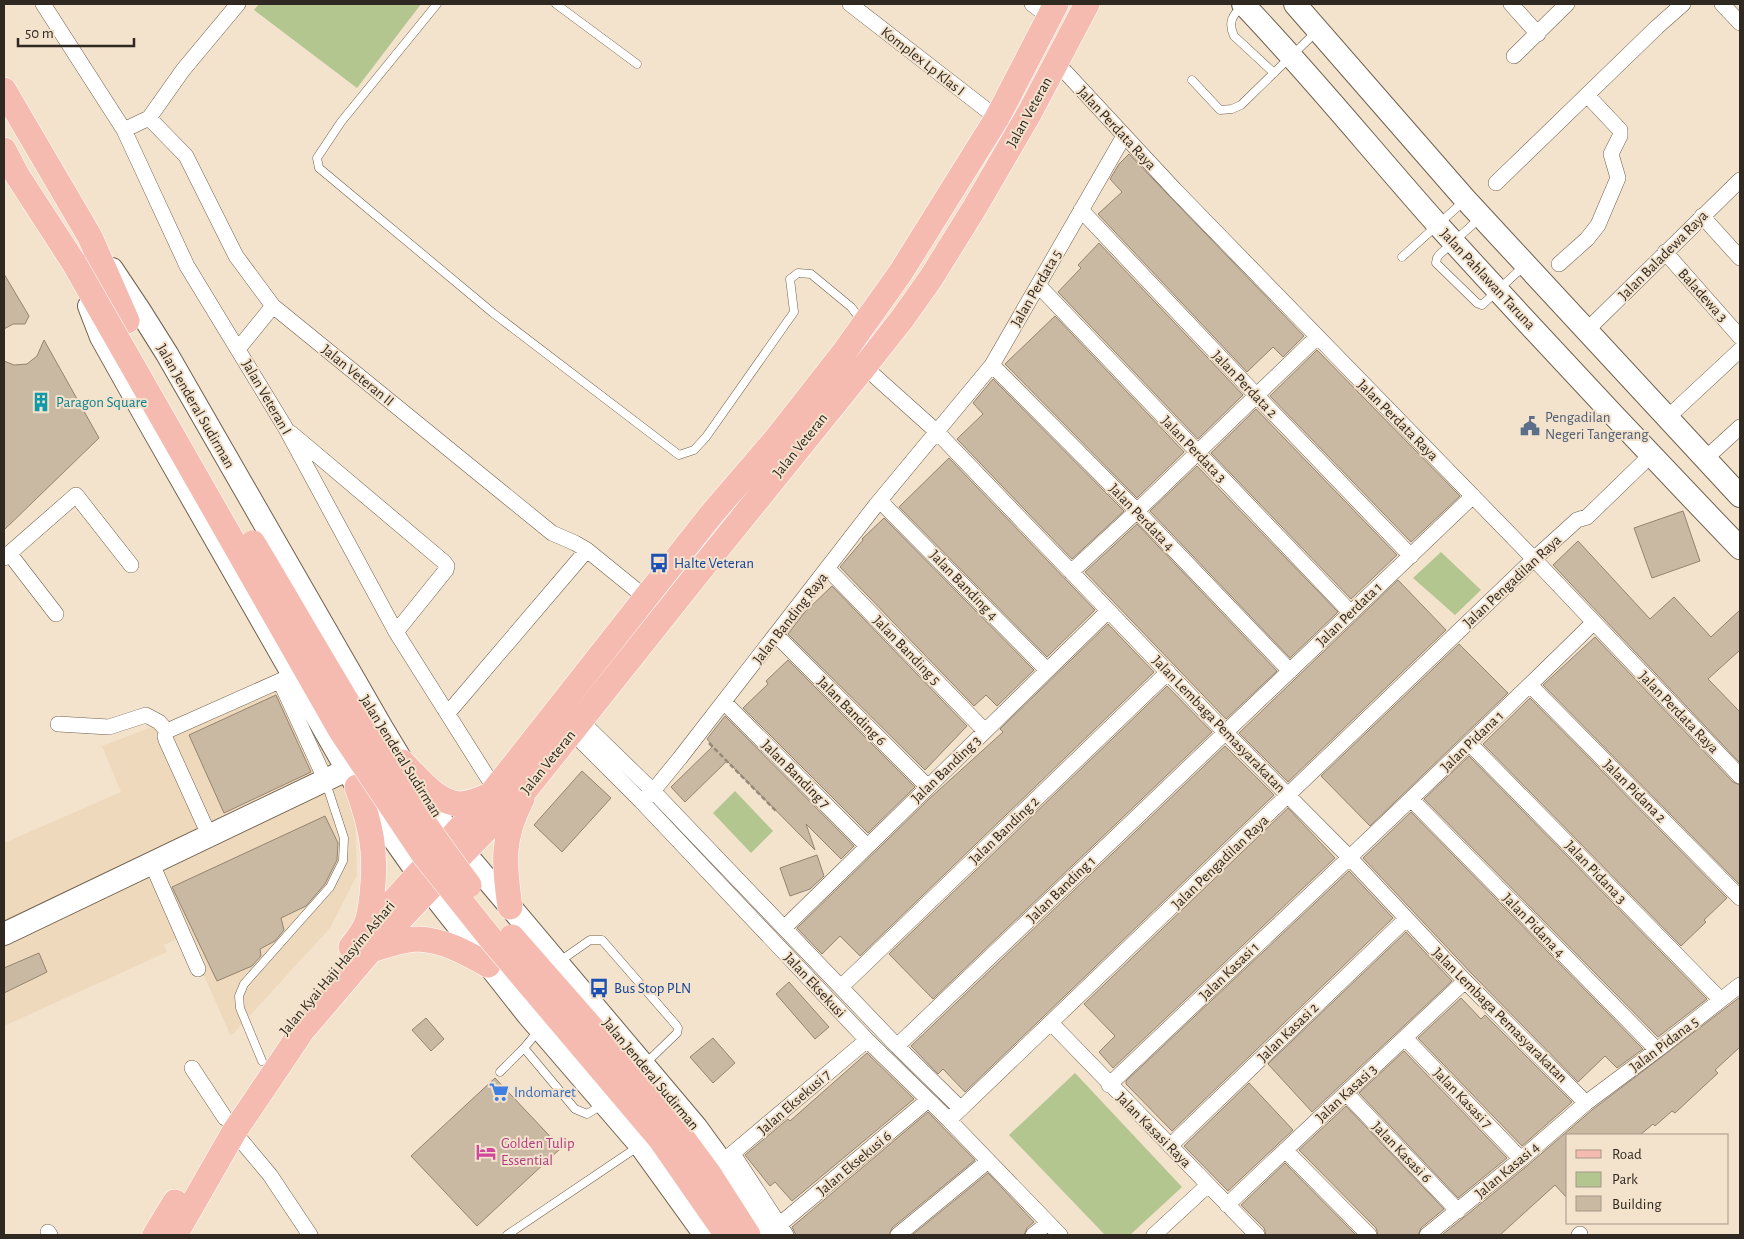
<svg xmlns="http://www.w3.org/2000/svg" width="1744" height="1239" font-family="'Alegreya Sans',sans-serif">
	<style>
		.built { fill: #eed9bc }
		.green { fill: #b3c68f }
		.building { fill: #c9b9a3; stroke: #948470 }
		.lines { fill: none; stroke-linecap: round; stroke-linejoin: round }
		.lane-casing { stroke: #70614e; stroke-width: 9 }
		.street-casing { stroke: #70614e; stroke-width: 16 }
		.secondary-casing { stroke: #70614e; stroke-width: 24 }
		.primary-casing { stroke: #fff; stroke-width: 26 }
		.path { stroke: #95897a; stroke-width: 2.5; stroke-dasharray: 5 2.5; stroke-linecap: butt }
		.lane { stroke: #fff; stroke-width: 8 }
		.street { stroke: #fff; stroke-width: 15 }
		.secondary { stroke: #fff; stroke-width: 22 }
		.primary { stroke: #f6bbb0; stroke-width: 25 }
		.primary-bridge-casing { stroke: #fff; stroke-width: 26; stroke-linecap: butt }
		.primary-bridge { stroke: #f6bbb0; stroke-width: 25 }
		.labels { text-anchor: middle; stroke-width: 4; stroke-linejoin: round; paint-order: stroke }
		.street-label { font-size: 15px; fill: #302921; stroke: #f3e2cc }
		.culture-label { font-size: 15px; fill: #0d838f; stroke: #f3e2cc; text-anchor: start }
		.service-label { font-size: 15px; fill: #4e5e75; stroke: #f3e2cc; text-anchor: start }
		.transit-label { font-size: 15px; fill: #164399; stroke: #f3e2cc; text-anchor: start }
		.shop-label { font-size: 15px; fill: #366cbe; stroke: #f3e2cc; text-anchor: start }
		.hotel-label { font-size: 15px; fill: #b23c85; stroke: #f3e2cc; text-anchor: start }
	</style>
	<rect width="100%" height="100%" fill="#f3e2cc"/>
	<path class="built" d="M288 675 355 805 357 875 330 928 231 1036 186 935 164 945 167 952 4 1026V843L121 792 102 746Z"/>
	<path class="green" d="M259 4H421L357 88 254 10Z
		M1441 552 1481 590 1455 615 1413 578Z
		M735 791 773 831 751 853 713 813Z
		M1075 1073 1182 1187 1130 1235H1105L1009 1135Z"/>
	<path class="building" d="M1129 154 1304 336 1283 357 1273 347 1247 372 1098 214 1122 192 1110 179 1119 164Z
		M1099 243 1243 395 1198 439 1058 292 1081 268 1078 265Z
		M4 274 29 316 25 324H13L4 329Z
		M1055 316 1184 452 1137 498 1005 364Z
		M44 340 99 438 4 530V361L14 365 27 364 37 356Z
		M1317 350 1460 496 1411 542 1270 396Z
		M993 379 1124 511 1072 559 957 439 983 414 973 403Z
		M1256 409 1397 555 1351 599 1211 453Z
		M949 458 1095 610 1047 657 899 507Z
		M1197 466 1338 612 1290 658 1150 511Z
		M1683 511 1700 561 1652 578 1634 528Z
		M884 518 1034 670 997 706 986 695 974 706 840 567 863 540 862 539Z
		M1137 524 1277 671 1226 719 1085 572Z
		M1578 541 1650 619 1674 597 1711 637 1740 610V650L1708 679 1740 712V763L1553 565Z
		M1398 580 1446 630 1288 782 1239 733Z
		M832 586 967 726 925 770 788 634 804 613Z
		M1108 624 1154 672 860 956 840 936 822 954 797 928 929 799 1003 732 1000 729Z
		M1595 637 1733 782 1740 785V885L1543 685Z
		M1459 644 1508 693 1370 826 1321 776Z
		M788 660 915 787 868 833 743 708 768 684 766 681Z
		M1167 686 1212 732 933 999 889 954Z
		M276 695 311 772 224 813 189 735Z
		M1530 698 1727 898 1704 920 1706 922 1681 946 1483 744Z
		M725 716 854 846 841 859 806 824 815 850 727 761 685 802 671 787 713 746 707 739Z
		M1225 746 1274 795 965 1092 943 1069 938 1074 911 1046Z
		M1469 756 1707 999 1658 1037 1424 799Z
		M582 771 611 798 562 852 534 825Z
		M1288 808 1335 858 1113 1068 1099 1052 1115 1036 1084 1004Z
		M1411 812 1643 1049 1617 1068 1605 1056 1578 1082 1472 974 1363 858Z
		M325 816 338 843 337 860 325 884 306 906 281 918 284 930 275 941 260 949 261 956 252 966 217 981 172 887Z
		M817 855 824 876 810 889 790 896 780 868Z
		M1349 871 1393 918 1172 1131 1126 1084V1081Z
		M1406 932 1452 981 1312 1112 1268 1064Z
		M39 953 47 972 4 993V968Z
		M789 982 829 1027 815 1039 776 994Z
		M1740 997V1047L1715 1070 1718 1073 1675 1113 1672 1111 1655 1126 1653 1124 1640 1135H1568V1199L1555 1185 1500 1235H1442L1527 1166 1592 1110Z
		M1461 998 1481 1019 1485 1015 1572 1102 1522 1146 1418 1038Z
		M426 1018 444 1039 431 1051 412 1030Z
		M713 1038 735 1063 713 1083 690 1057Z
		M1404 1051 1507 1158 1458 1198 1359 1093Z
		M867 1053 914 1099 792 1201 775 1182 770 1186 745 1155 788 1119 790 1121Z
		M495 1078 561 1148 477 1226 411 1156Z
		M1249 1083 1293 1130 1228 1191 1184 1146Z
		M1346 1106 1444 1209 1421 1228 1418 1235H1378L1376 1228 1299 1150Z
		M928 1112 975 1160 892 1228 889 1235H796L792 1227Z
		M1285 1163 1356 1235H1266L1264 1228 1241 1205Z
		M988 1173 1034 1222 1027 1228 1024 1235H912Z"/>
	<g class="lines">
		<defs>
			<path id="lane" d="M437 4 341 122 317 158 319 168 493 313 679 455 694 450 706 437 794 312 790 279 798 273 811 274 851 307 862 321
				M556 4 637 64
				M1241 7C1232 16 1228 23 1234 36L1274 73
				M1192 80 1220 110 1232 109 1241 105 1317 31
				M1480 218 1439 255 1437 258 1436 263 1477 303 1482 305 1524 266
				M1402 257 1464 201
				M560 961 590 940H602L676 1025 678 1028 677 1033 646 1063
				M539 1030 524 1048 575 1109 587 1114 602 1105
				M262 1061 240 1008 239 996 244 984 330 887 343 861 344 838 326 783
				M500 1072 524 1048
				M507 1235 639 1146"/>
			<path id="street" d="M43 4 124 130 187 266 285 427 396 632 488 778 497 787
				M850 4 997 118
				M1032 4 1049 17
				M1511 4 1538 34
				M1722 4 1740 23
				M1514 56 1567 4
				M1057 63 1175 190 1534 559 1740 776
				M149 118 183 70 238 4
				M124 130 149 118 186 156 236 256 273 306 552 533 575 543 587 550 646 598
				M1496 183 1657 27 1683 4
				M1081 210 1256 395 1411 556
				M1702 216 1740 258
				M1665 252 1740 337
				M1559 264 1587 239 1598 225 1618 178 1611 154 1620 136V130L1587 95
				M1038 285 1351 613
				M1586 331 1740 180
				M238 349 273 306
				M859 362 936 431 1225 732 1349 857 1465 981 1586 1103
				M992 365 1137 511 1290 671
				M1667 418 1740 350
				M291 433 444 562 447 566 446 570 396 632
				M1705 459 1740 427
				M880 501 1047 670
				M9 553 56 614
				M4 558 76 495 131 565
				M828 569 985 731
				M1071 572 1137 511 1317 337
				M776 635 928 787
				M280 681 326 781
				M1530 685 1740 898
				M724 702 867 846
				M448 713 587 550
				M581 721 653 791 897 1046 961 1109
				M58 724 109 727 146 715 159 722 167 731
				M572 732 641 801 867 1040 949 1120 1060 1235
				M1470 744 1721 1000
				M1411 799 1657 1050
				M641 801 653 791 680 758 876 505 992 365 1124 136
				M210 837 166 740 165 736 167 731 293 675
				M152 864 198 969
				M784 928 1108 611
				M841 987 1168 672
				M1051 1023 1257 1235
				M1405 1038 1521 1159
				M897 1046 1473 496
				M192 1068 225 1118
				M1109 1085C1271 931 1435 779 1594 622
				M1346 1093 1458 1211
				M949 1120 1534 559 1577 520 1587 517 1651 455
				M234 1132 270 1175 310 1235
				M1170 1146 1406 919
				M1285 1150 1369 1235
				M733 1154 786 1235
				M721 1163 867 1040
				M1227 1205 1465 981
				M779 1225 928 1100
				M48 1232 50 1235
				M898 1235 988 1161
				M1033 1235 1048 1223
				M1154 1235 1208 1185
				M1427 1235 1521 1159 1586 1103 1657 1050 1740 985
				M1579 1235 1580 1234"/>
			<path id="secondary" d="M1243 4C1311 75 1373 152 1438 225 1537 334 1638 442 1740 548
				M1295 4 1465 199 1740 496
				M112 269 140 311 167 354 382 728 423 796 464 852 696 1127 736 1182 767 1235
				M89 306 101 337 152 428 357 787 429 889 528 1015 640 1145 705 1235
				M4 934 361 763"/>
			<path id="primary" d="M4 90 90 237 127 321
				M4 150 17 175 74 263
				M402 762C418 777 437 804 461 804 471 803 481 799 490 795
				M510 907C504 865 501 838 522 799
				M371 926 491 794 710 516 776 439 845 351 901 272 997 118 1056 4
				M351 947C356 940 363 933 366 924 370 915 371 904 372 894 377 852 371 826 357 787
				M371 950C386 946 402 939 418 939 444 940 466 953 488 965
				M155 1235 175 1202
				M175 1235 234 1132 302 1031 371 950 464 852 527 788 706 563 865 366 902 319 931 278 975 207 1029 114 1087 4"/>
		</defs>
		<use href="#lane" class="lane-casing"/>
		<use href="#street" class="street-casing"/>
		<use href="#secondary" class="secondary-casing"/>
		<use href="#primary" class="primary-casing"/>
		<path class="path" d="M709 743 777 812"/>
		<use href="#lane" class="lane"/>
		<use href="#street" class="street"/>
		<use href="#secondary" class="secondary"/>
		<use href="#primary" class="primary"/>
		<defs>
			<path id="primary-bridge" d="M74 263 341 731 424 855 491 939 661 1140 727 1235
				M253 543C322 658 387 778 469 885
				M512 937 605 1043 681 1136 709 1174 748 1235"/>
		</defs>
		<use href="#primary-bridge" class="primary-bridge-casing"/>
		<use href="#primary-bridge" class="primary-bridge"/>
	</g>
	<defs>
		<symbol id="building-bare" viewBox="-9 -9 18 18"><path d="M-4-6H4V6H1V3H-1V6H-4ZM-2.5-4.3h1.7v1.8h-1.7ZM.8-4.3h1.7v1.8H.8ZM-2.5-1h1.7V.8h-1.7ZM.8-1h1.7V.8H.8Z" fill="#0f9aa8" stroke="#f3e2cc" stroke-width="2.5" paint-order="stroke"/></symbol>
		<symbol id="civic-bare" viewBox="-9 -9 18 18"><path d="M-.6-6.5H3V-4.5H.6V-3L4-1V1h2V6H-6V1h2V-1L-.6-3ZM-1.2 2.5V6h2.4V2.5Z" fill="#5c6f8a" stroke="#f3e2cc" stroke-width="2.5" paint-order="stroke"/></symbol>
		<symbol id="bus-bare" viewBox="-9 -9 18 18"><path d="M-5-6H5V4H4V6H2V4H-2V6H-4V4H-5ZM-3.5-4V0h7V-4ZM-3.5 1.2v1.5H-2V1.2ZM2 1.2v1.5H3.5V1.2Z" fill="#1a4fb4" stroke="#f3e2cc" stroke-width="2.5" paint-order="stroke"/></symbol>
		<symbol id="supermarket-bare" viewBox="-9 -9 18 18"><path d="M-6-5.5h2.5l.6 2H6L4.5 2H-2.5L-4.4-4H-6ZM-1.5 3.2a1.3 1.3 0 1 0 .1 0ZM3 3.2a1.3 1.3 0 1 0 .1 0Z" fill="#3f7fe0" stroke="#f3e2cc" stroke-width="2.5" paint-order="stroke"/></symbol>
		<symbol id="hotel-bare" viewBox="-9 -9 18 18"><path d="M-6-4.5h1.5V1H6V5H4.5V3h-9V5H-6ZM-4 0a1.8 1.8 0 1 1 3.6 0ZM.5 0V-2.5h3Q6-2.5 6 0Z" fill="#d1479c" stroke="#f3e2cc" stroke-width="2.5" paint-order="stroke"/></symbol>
	</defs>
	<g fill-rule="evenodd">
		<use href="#building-bare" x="27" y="388" width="28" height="28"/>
		<use href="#civic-bare" x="1516" y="412" width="28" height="28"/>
		<use href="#bus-bare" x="645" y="549" width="28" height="28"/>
		<use href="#bus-bare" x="585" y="974" width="28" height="28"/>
		<use href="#supermarket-bare" x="485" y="1078" width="28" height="28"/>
		<use href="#hotel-bare" x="472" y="1138" width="28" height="28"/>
	</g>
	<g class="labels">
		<g class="street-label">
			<text transform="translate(923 61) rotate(38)" y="5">Komplex Lp Klas I</text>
			<text transform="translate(1029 112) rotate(-61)" y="5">Jalan Veteran</text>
			<text transform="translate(1117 128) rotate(47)" y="5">Jalan Perdata Raya</text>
			<text transform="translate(1663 255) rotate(-45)" y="5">Jalan Baladewa Raya</text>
			<text transform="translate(1488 279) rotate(47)" y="5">Jalan Pahlawan Taruna</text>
			<text transform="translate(1036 288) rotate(-60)" y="5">Jalan Perdata 5</text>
			<text transform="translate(1703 295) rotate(48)" y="5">Baladewa 3</text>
			<text transform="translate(358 375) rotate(39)" y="5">Jalan Veteran II</text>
			<text transform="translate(1245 384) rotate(46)" y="5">Jalan Perdata 2</text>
			<text transform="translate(267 397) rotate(60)" y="5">Jalan Veteran I</text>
			<text transform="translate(196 406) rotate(60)" y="5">Jalan Jenderal Sudirman</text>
			<text transform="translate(1398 420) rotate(45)" y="5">Jalan Perdata Raya</text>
			<text transform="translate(800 445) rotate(-51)" y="5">Jalan Veteran</text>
			<text transform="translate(1194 449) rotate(46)" y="5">Jalan Perdata 3</text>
			<text transform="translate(1142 517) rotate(46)" y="5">Jalan Perdata 4</text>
			<text transform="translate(1512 581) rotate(-43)" y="5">Jalan Pengadilan Raya</text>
			<text transform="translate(964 585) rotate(46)" y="5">Jalan Banding 4</text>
			<text transform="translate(1349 614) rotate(-44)" y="5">Jalan Perdata 1</text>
			<text transform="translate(790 618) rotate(-52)" y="5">Jalan Banding Raya</text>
			<text transform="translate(907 650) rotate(46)" y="5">Jalan Banding 5</text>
			<text transform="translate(852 711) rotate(45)" y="5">Jalan Banding 6</text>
			<text transform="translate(1679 712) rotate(46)" y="5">Jalan Perdata Raya</text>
			<text transform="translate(1219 724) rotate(46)" y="5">Jalan Lembaga Pemasyarakatan</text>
			<text transform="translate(1472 741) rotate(-44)" y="5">Jalan Pidana 1</text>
			<text transform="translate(401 756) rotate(58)" y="5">Jalan Jenderal Sudirman</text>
			<text transform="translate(548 762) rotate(-51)" y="5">Jalan Veteran</text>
			<text transform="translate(946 769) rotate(-44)" y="5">Jalan Banding 3</text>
			<text transform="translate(796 774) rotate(45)" y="5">Jalan Banding 7</text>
			<text transform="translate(1635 791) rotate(45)" y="5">Jalan Pidana 2</text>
			<text transform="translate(1004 830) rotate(-44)" y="5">Jalan Banding 2</text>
			<text transform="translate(1220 862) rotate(-44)" y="5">Jalan Pengadilan Raya</text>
			<text transform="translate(1596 872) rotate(46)" y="5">Jalan Pidana 3</text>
			<text transform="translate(1061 889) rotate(-44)" y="5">Jalan Banding 1</text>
			<text transform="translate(1534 925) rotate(46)" y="5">Jalan Pidana 4</text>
			<text transform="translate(337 968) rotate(-50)" y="5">Jalan Kyai Haji Hasyim Ashari</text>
			<text transform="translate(1229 971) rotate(-44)" y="5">Jalan Kasasi 1</text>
			<text transform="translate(815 985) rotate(47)" y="5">Jalan Eksekusi</text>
			<text transform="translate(1500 1015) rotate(45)" y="5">Jalan Lembaga Pemasyarakatan</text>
			<text transform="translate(1288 1032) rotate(-44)" y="5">Jalan Kasasi 2</text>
			<text transform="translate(1664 1044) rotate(-37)" y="5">Jalan Pidana 5</text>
			<text transform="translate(651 1074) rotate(50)" y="5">Jalan Jenderal Sudirman</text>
			<text transform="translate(1346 1093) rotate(-43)" y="5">Jalan Kasasi 3</text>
			<text transform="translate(1463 1098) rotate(46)" y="5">Jalan Kasasi 7</text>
			<text transform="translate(794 1102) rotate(-41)" y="5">Jalan Eksekusi 7</text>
			<text transform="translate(1154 1130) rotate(45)" y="5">Jalan Kasasi Raya</text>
			<text transform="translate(1402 1152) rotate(46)" y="5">Jalan Kasasi 6</text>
			<text transform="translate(854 1163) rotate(-40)" y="5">Jalan Eksekusi 6</text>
			<text transform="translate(1507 1170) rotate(-40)" y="5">Jalan Kasasi 4</text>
		</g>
		<g class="culture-label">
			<text x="56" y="407">Paragon Square</text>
		</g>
		<g class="service-label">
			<text x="1545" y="422">Pengadilan<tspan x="1545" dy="17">Negeri Tangerang</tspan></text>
		</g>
		<g class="transit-label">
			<text x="674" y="568">Halte Veteran</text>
			<text x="614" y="993">Bus Stop PLN</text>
		</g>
		<g class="shop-label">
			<text x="514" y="1097">Indomaret</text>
		</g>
		<g class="hotel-label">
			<text x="501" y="1148">Golden Tulip<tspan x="501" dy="17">Essential</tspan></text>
		</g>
	</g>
	<rect width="1744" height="1239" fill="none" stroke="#302921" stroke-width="10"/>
	<rect x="1566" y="1134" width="162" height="90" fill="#f3e2cc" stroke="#a59888"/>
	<rect x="1576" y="1150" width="25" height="8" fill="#f6bbb0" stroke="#a59888"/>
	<text x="1612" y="1159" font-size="15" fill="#302921">Road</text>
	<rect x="1576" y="1172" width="25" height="15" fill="#b3c68f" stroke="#a59888"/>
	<text x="1612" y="1184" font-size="15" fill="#302921">Park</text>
	<rect x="1576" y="1196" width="25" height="15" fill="#c9b9a3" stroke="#a59888"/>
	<text x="1612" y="1209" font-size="15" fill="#302921">Building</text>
	<path d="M18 38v8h116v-8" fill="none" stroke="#302921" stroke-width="2.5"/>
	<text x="25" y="38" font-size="15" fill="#302921" stroke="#f3e2cc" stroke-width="4" paint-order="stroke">50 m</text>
</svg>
